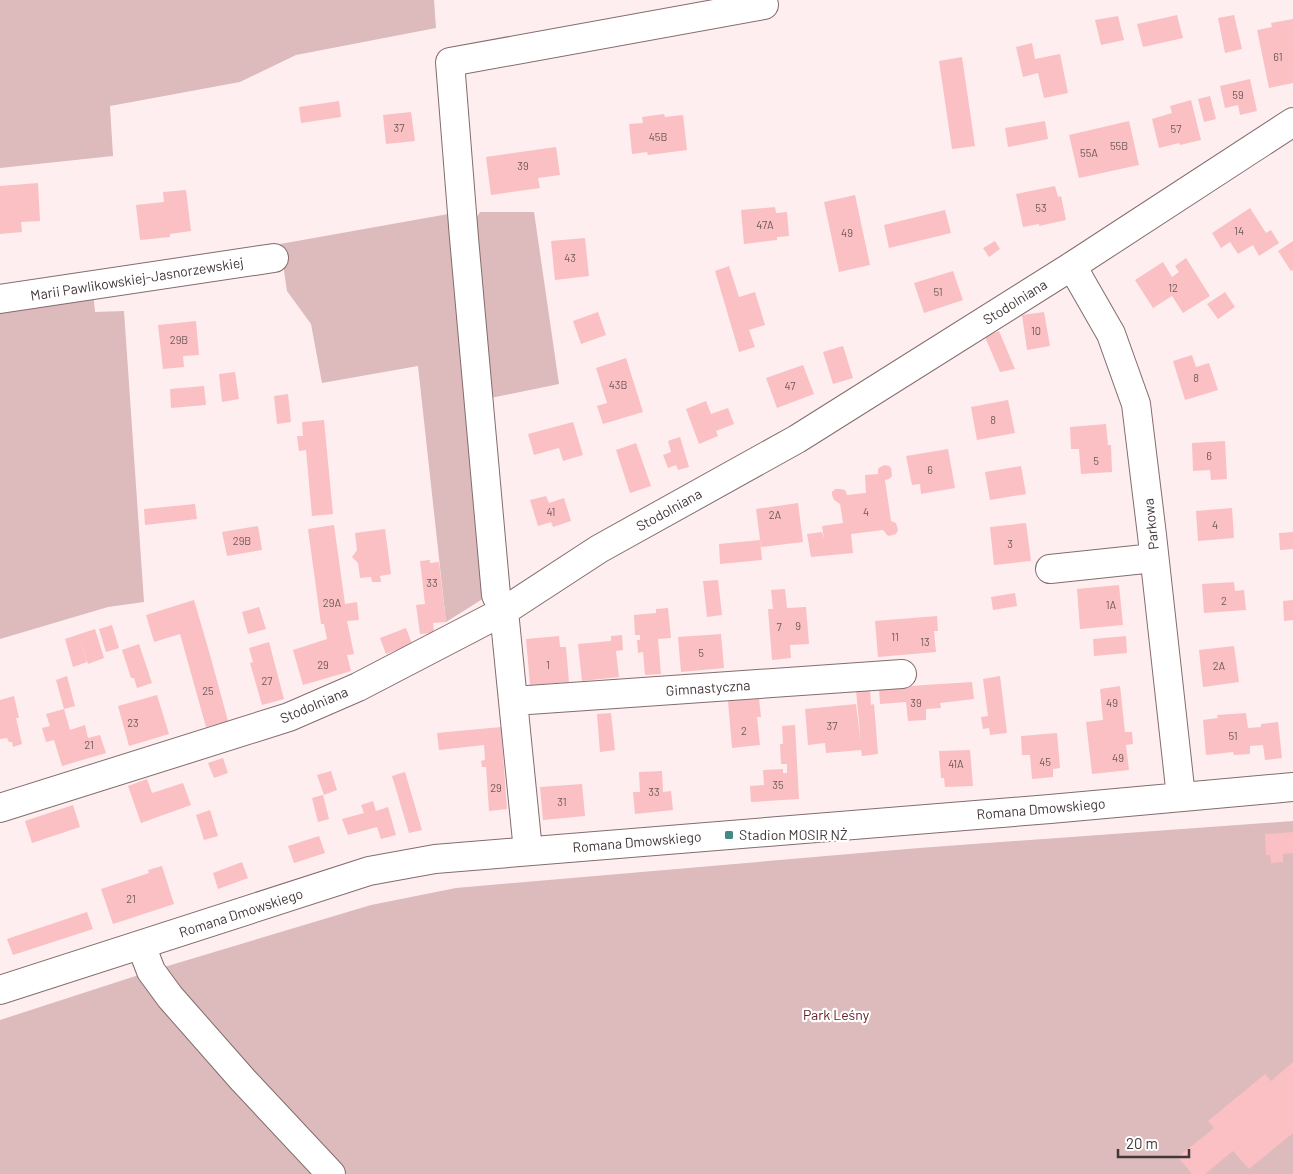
<svg xmlns="http://www.w3.org/2000/svg" width="1293" height="1174" font-family="Barlow,sans-serif">
	<style>
		.green { fill: #ddbabb }
		.building { fill: #fac0c3 }
		.lines { fill: none; stroke-linecap: round; stroke-linejoin: round }
		.minor-casing { stroke: #836c6d; stroke-width: 30 }
		.minor { stroke: #fff; stroke-width: 28 }
		.poi-dot { fill: #428a86; stroke: #fff; stroke-width: 2 }
		.labels { text-anchor: middle; stroke-width: 4.5; stroke-linejoin: round; paint-order: stroke }
		.number-label { font-size: 11px; fill: #715a5c }
		.street-label { font-size: 14px; fill: #433839; stroke: #fff }
		.poi-label { font-size: 14px; fill: #433839; stroke: #fff; text-anchor: start }
		.park-label { font-size: 14px; fill: #632029; stroke: #fff }
	</style>
	<rect width="100%" height="100%" fill="#feeeef"/>
	<path class="green" d="M0 0H434L436 28 296 55 240 82 110 106 113 156 0 168Z
		M480 212H534L559 384 486 399 474 222Z
		M454 213 489 595 446 622 418 366 322 383 311 324 287 291 280 244Z
		M93 292 95 312 124 311 144 602 108 607 0 639V306Z
		M1293 821V1174H0V1020L151 971 371 905 456 888 919 848Z"/>
	<path class="building" d="M1177 15 1183 38 1143 47 1137 24Z
		M1234 15 1242 49 1225 53 1218 18Z
		M1118 16 1124 40 1101 45 1095 20Z
		M1293 19V83L1269 88 1257 30 1272 27 1271 23Z
		M1032 43 1035 59 1060 54 1068 93 1044 98 1038 73 1023 77 1016 47Z
		M962 57 975 146 952 149 939 61Z
		M1250 79 1257 111 1240 115 1238 105 1225 108 1220 86Z
		M1210 96 1216 119 1204 122 1198 99Z
		M1191 100 1201 140 1180 145 1179 143 1159 148 1152 119 1172 113 1170 106Z
		M339 101 341 117 301 123 299 107Z
		M411 112 415 141 386 144 383 115Z
		M664 114 665 117 683 115 687 150 648 155 647 152 632 154 629 124 643 123 642 117Z
		M1045 121 1048 139 1008 147 1005 128Z
		M1129 121 1139 165 1079 178 1069 135Z
		M556 147 560 175 538 178 540 188 491 195 486 157Z
		M38 183 40 221 21 222 22 232 0 234V186Z
		M1055 186 1058 197 1061 196 1066 220 1039 226V224L1023 227 1016 194Z
		M186 190 191 231 170 234V237L140 240 136 205 164 202 163 192Z
		M855 195 870 265 839 272 824 202Z
		M775 207 776 213 787 212 789 236 777 237V240L744 244 741 210Z
		M1250 208 1266 233 1271 230 1279 243 1259 256 1253 245 1238 254 1230 242 1221 248 1212 233Z
		M945 210 951 233 889 248 884 225Z
		M585 238 589 276 555 280 551 241Z
		M995 241 1000 249 989 257 983 248Z
		M1293 241V270L1291 271 1278 251Z
		M1186 258 1210 296 1183 313 1172 296 1153 308 1135 280 1163 262 1172 277 1179 272 1175 266Z
		M729 266 739 297 755 292 765 325 749 330 755 347 739 352 715 271Z
		M953 271 963 300 924 313 914 283Z
		M1225 292 1235 307 1218 319 1207 304Z
		M598 312 606 335 581 344 573 321Z
		M1044 312 1050 346 1027 350 1022 315Z
		M196 321 199 355 183 356 184 367 163 369 158 325Z
		M999 331 1015 369 1000 372 985 337Z
		M843 346 853 378 833 384 823 352Z
		M1192 355 1196 367 1209 363 1218 390 1185 400 1173 361Z
		M626 358 643 412 603 424 597 406 607 403 596 368Z
		M803 365 814 394 777 408 766 378Z
		M235 372 239 399 222 402 219 374Z
		M204 386 206 405 171 408 170 389Z
		M288 394 291 422 277 424 274 396Z
		M1008 400 1015 433 977 440 971 407Z
		M706 401 711 414 728 408 734 424 716 431 718 436 699 444 686 409Z
		M324 420 333 514 312 516 306 450 299 451 297 436H303L302 422Z
		M573 422 583 455 563 461 559 448 534 455 528 434Z
		M1106 424 1108 445H1111L1112 472 1081 474 1079 449H1071L1070 427Z
		M680 437 689 467 678 470 676 465 668 468 663 455 671 452 668 441Z
		M1225 441 1227 479 1211 480 1210 470 1193 471 1192 443Z
		M636 443 651 486 630 493 616 450Z
		M948 449 955 488 921 494 920 484 912 485 906 456Z
		M885 465 889 466 891 468 892 476 889 479 885 480 891 521 896 523 898 530 896 534 889 536 887 535 883 530 851 534 853 553 811 557 807 534 822 532 824 539 822 526 843 523 840 504 834 500 832 495V492L835 489H840L845 490 847 495 866 493 865 475 878 474V469L880 467Z
		M1021 466 1026 494 990 500 985 472Z
		M546 496 549 503 564 498 571 521 553 527 551 522 538 526 530 500Z
		M798 503 803 542 761 547 756 509Z
		M195 504 197 519 145 525 144 509Z
		M1232 508 1234 538 1198 541 1196 511Z
		M1026 523 1031 561 994 565 990 527Z
		M334 525 345 604 357 602 359 620 347 621 354 654 347 655 351 671 303 685 293 650 327 639 324 624H321L308 529Z
		M258 526 262 550 227 556 222 532Z
		M385 529 391 574 380 576 381 582H372L371 577 360 578 358 563 352 557 357 550 355 533Z
		M1293 532V549L1280 550 1279 533Z
		M760 540 762 560 720 564 719 544Z
		M430 560V563L439 562 446 622 433 623 434 633 420 634 416 605 425 604 420 561Z
		M718 580 722 615 707 617 703 581Z
		M1234 582 1235 591 1244 590 1246 610 1204 613 1202 584Z
		M1119 585 1123 625 1080 629 1077 589Z
		M785 589 787 608 806 607 809 644 790 645 791 658 772 660 768 609H773L771 590Z
		M1015 593 1017 606 993 610 991 597Z
		M194 600 210 655 228 721 206 727 180 634 154 642 146 615Z
		M1293 600V620L1284 621 1283 601Z
		M259 607 266 629 248 634 242 612Z
		M668 608 671 638 658 639 661 674 645 675 643 652 638 653 637 640H640V635H635L634 615 656 613V609Z
		M937 616 938 631H934L936 652 878 657 875 621Z
		M112 625 119 648 106 652 99 629Z
		M406 628 412 644 386 654 380 638Z
		M95 629 104 658 88 664 79 637 87 662 73 667 65 639Z
		M721 634 724 668 681 672 678 637Z
		M622 635 623 650 616 651 619 677 582 681 578 644 611 641V636Z
		M559 636 560 647H566L569 682 530 685 526 639Z
		M1126 636 1127 653 1094 656 1093 639Z
		M269 642 284 699 262 705 250 663 253 662 249 648Z
		M139 644 152 683 137 688 134 678H131L122 650Z
		M1234 646 1239 682 1203 687 1199 650Z
		M67 676 75 706 64 709 56 680Z
		M1000 676 1007 733 990 735 989 728 983 729 981 717 988 716 983 679Z
		M972 682 974 699 940 703 941 708 926 709V720L908 721 906 702 880 704 879 688Z
		M1120 686 1125 732H1132L1133 744 1126 745 1129 770 1092 774 1086 722 1103 720 1100 689Z
		M856 690H870L871 705 874 704 878 754 862 756 861 750 826 753 825 743 808 745 805 709 856 704 861 744Z
		M157 695 169 734 129 746 118 706Z
		M14 696 19 718H16L22 744 13 747 12 742H9L7 738 0 739V700Z
		M759 699 761 717H757L760 745 732 748 728 701Z
		M64 709 70 730 85 725 88 738 100 735 106 753 62 766 54 740 46 742 42 728 50 726 46 714Z
		M611 713 615 750 600 752 597 714Z
		M1246 713 1248 728 1261 727V724L1278 722 1282 758 1265 760 1263 745 1250 746V754L1234 755 1233 752 1206 755 1203 720 1218 718 1217 715Z
		M795 725 799 799 751 802 750 786 764 785 763 770 783 769V773H787V764H781L780 744H783L782 726Z
		M501 727 507 809 489 811 486 767H482L481 761 485 760 484 745 439 750 437 733Z
		M1057 733 1060 768 1053 769V777L1032 779 1030 755H1022L1021 736Z
		M970 750 973 786 945 787 944 778H941L939 751Z
		M223 758 228 773 214 778 208 763Z
		M331 771 337 790 324 795 317 775Z
		M662 771 663 792 671 791 673 810 635 814 633 792H640L639 772Z
		M405 772 422 830 409 833 392 776Z
		M147 779 152 793 183 783 191 805 141 823 128 786Z
		M582 784 585 816 543 820 540 787Z
		M323 795 329 819 318 822 312 798Z
		M373 801 376 811 388 807 396 835 381 839 377 827 348 835 342 819 364 813 361 805Z
		M73 805 80 827 32 843 25 821Z
		M210 810 218 836 204 840 196 815Z
		M1293 832V853L1283 854V862L1271 863 1270 855H1266L1265 834Z
		M319 836 325 853 294 863 288 846Z
		M242 862 248 878 218 889 213 873Z
		M162 866 174 904 113 924 101 889 149 873 148 870Z
		M87 912 93 929 13 955 7 939Z
		M1293 1062V1133L1249 1169 1233 1151 1205 1174H1192L1178 1157 1214 1128 1208 1121 1265 1074 1271 1081Z"/>
	<g class="lines">
		<defs>
			<path id="minor" d="M1072 266 1111 334 1136 404 1152 535 1181 797
				M0 299 274 258
				M1050 569 1154 558
				M514 701 902 674
				M0 808 289 717 358 687 504 611 599 549 797 439 1072 266 1293 122
				M528 851 504 611 496 595 464 238 450 62 764 5
				M141 945 151 971 170 997 243 1080 331 1174
				M0 990 369 871 435 859 1050 809 1293 787"/>
		</defs>
		<use href="#minor" class="minor-casing"/>
		<use href="#minor" class="minor"/>
	</g>
	<rect class="poi-dot" x="724" y="830" width="10" height="10" rx="2.5"/>
	<g class="labels">
		<g class="number-label">
			<text x="1278" y="61">61</text>
			<text x="1238" y="99">59</text>
			<text x="399" y="132">37</text>
			<text x="1176" y="133">57</text>
			<text x="658" y="141">45B</text>
			<text x="1119" y="150">55B</text>
			<text x="1089" y="157">55A</text>
			<text x="523" y="170">39</text>
			<text x="1041" y="212">53</text>
			<text x="765" y="229">47A</text>
			<text x="1239" y="235">14</text>
			<text x="847" y="237">49</text>
			<text x="570" y="262">43</text>
			<text x="1173" y="292">12</text>
			<text x="938" y="296">51</text>
			<text x="1036" y="335">10</text>
			<text x="179" y="344">29B</text>
			<text x="1196" y="382">8</text>
			<text x="618" y="389">43B</text>
			<text x="790" y="390">47</text>
			<text x="993" y="424">8</text>
			<text x="1209" y="460">6</text>
			<text x="1096" y="465">5</text>
			<text x="930" y="474">6</text>
			<text x="551" y="516">41</text>
			<text x="866" y="516">4</text>
			<text x="775" y="519">2A</text>
			<text x="1215" y="529">4</text>
			<text x="242" y="545">29B</text>
			<text x="1010" y="548">3</text>
			<text x="432" y="587">33</text>
			<text x="1224" y="605">2</text>
			<text x="332" y="607">29A</text>
			<text x="1111" y="609">1A</text>
			<text x="798" y="630">9</text>
			<text x="779" y="631">7</text>
			<text x="895" y="641">11</text>
			<text x="925" y="646">13</text>
			<text x="701" y="657">5</text>
			<text x="323" y="669">29</text>
			<text x="548" y="669">1</text>
			<text x="1219" y="670">2A</text>
			<text x="267" y="685">27</text>
			<text x="208" y="695">25</text>
			<text x="916" y="707">39</text>
			<text x="1112" y="707">49</text>
			<text x="133" y="727">23</text>
			<text x="832" y="730">37</text>
			<text x="744" y="735">2</text>
			<text x="1233" y="740">51</text>
			<text x="89" y="749">21</text>
			<text x="1118" y="762">49</text>
			<text x="1045" y="766">45</text>
			<text x="956" y="768">41A</text>
			<text x="778" y="789">35</text>
			<text x="496" y="792">29</text>
			<text x="654" y="796">33</text>
			<text x="562" y="806">31</text>
			<text x="131" y="903">21</text>
		</g>
		<g class="street-label">
			<text transform="translate(137 279) rotate(-9)" y="5">Marii Pawlikowskiej-Jasnorzewskiej</text>
			<text transform="translate(1015 302) rotate(-32)" y="5">Stodolniana</text>
			<text transform="translate(669 510) rotate(-29)" y="5">Stodolniana</text>
			<text transform="translate(1151 524) rotate(-96)" y="5">Parkowa</text>
			<text transform="translate(708 688) rotate(-4)" y="5">Gimnastyczna</text>
			<text transform="translate(314 705) rotate(-23)" y="5">Stodolniana</text>
			<text transform="translate(1041 809) rotate(-5)" y="5">Romana Dmowskiego</text>
			<text transform="translate(637 842) rotate(-5)" y="5">Romana Dmowskiego</text>
			<text transform="translate(241 913) rotate(-18)" y="5">Romana Dmowskiego</text>
		</g>
		<g class="poi-label">
			<text x="739" y="840">Stadion MOSIR NŻ</text>
		</g>
		<g class="park-label">
			<text x="836" y="1020">Park Leśny</text>
		</g>
	</g>
	<path d="M1118 1149v8h71v-8" fill="none" stroke="#433839" stroke-width="2.5"/>
	<text x="1126" y="1149" font-size="15" fill="#433839" stroke="#ffffff" stroke-width="4" paint-order="stroke">20 m</text>
</svg>
